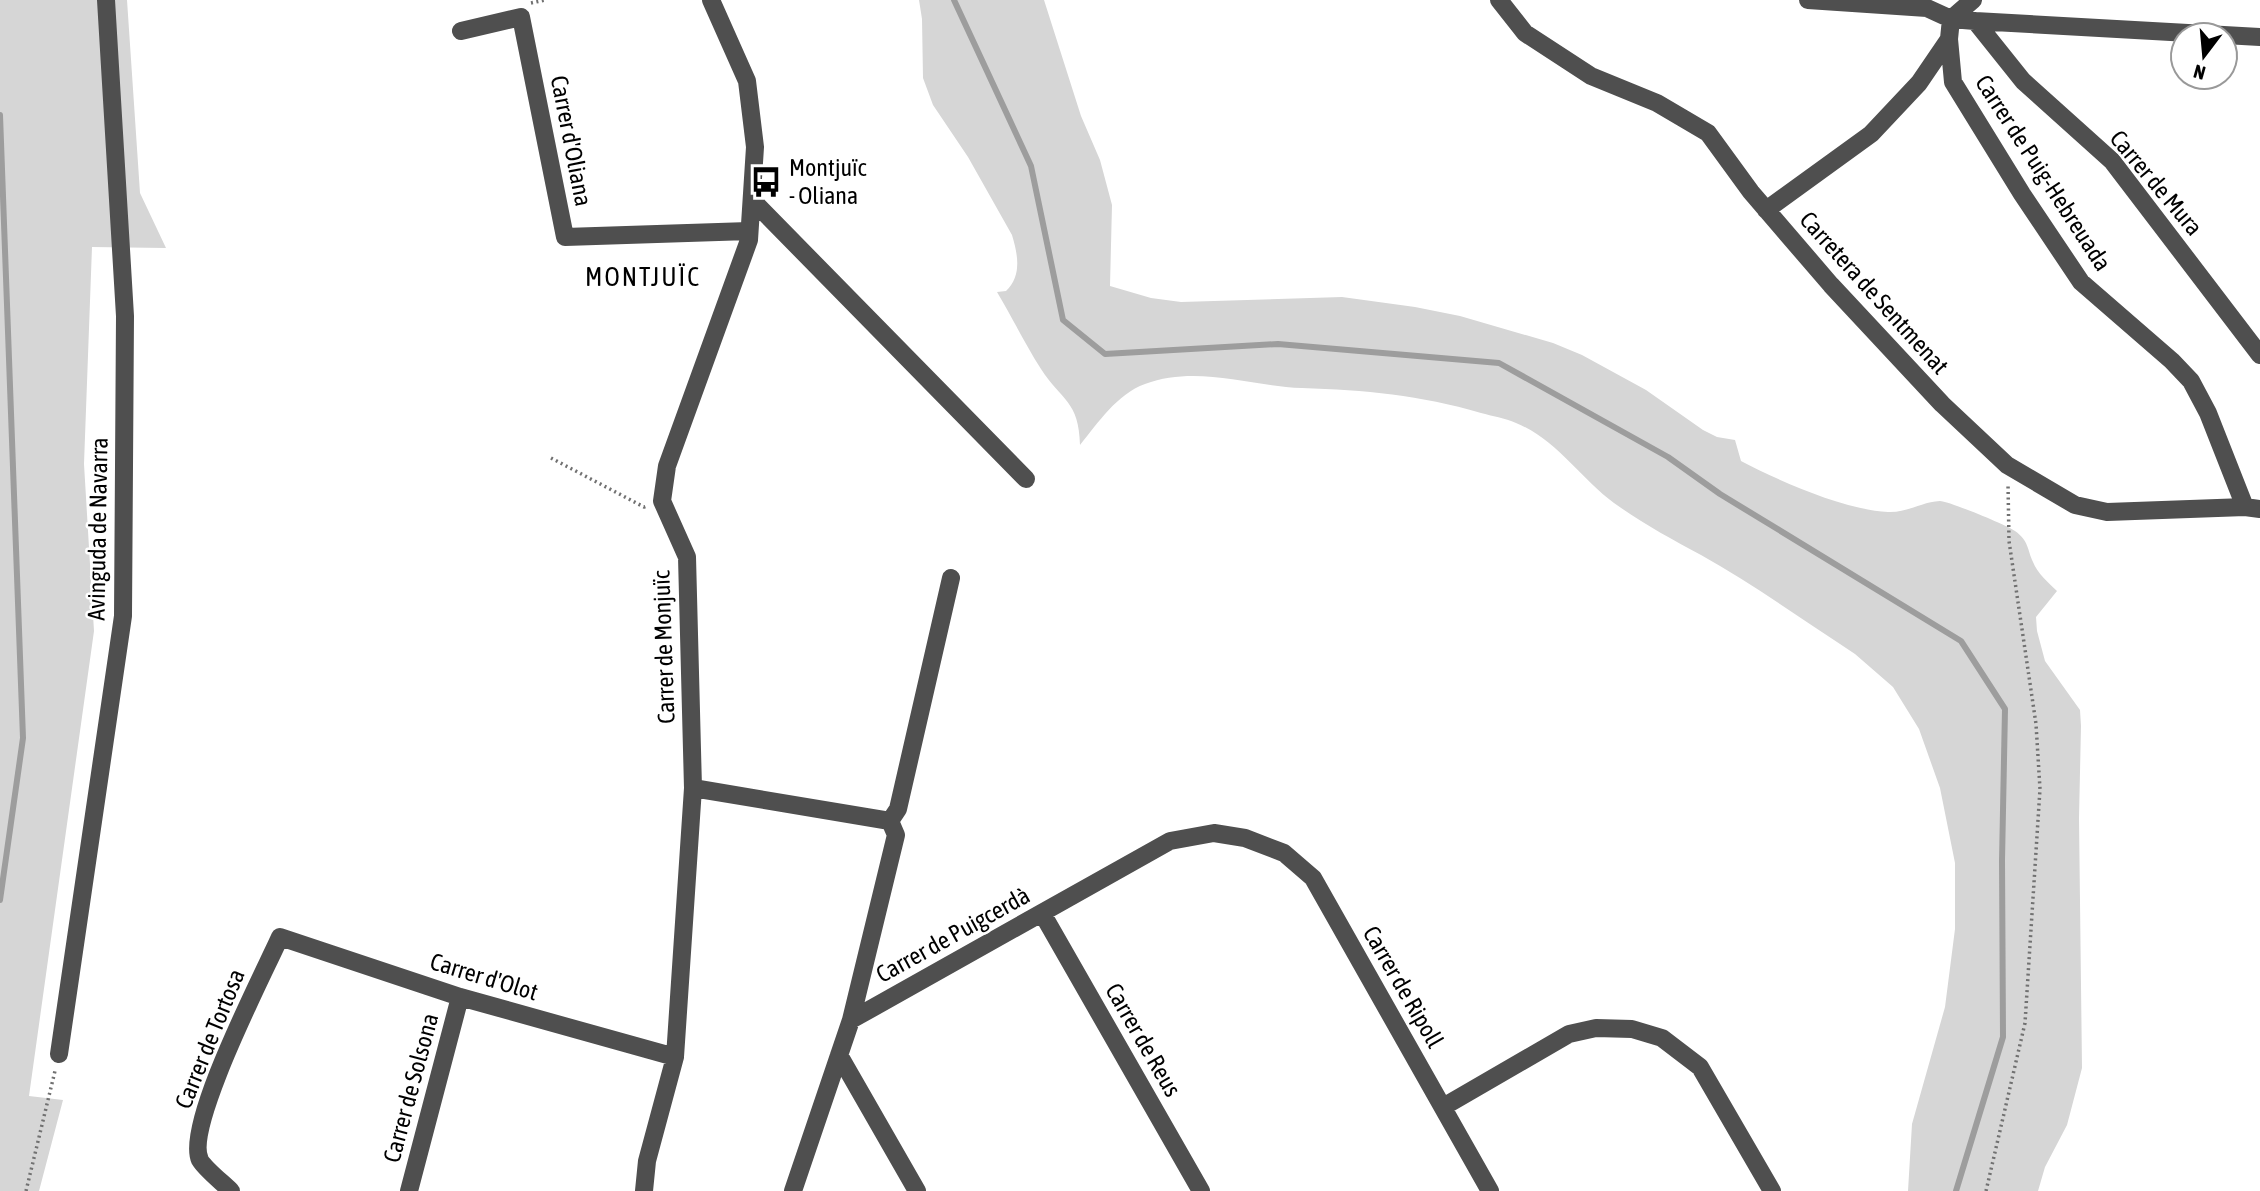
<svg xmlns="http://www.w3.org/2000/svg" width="2260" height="1191" font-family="'Asap Condensed',sans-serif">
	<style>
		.green { fill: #d6d6d6 }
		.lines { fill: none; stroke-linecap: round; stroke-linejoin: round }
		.stream { stroke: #9d9d9d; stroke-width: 6 }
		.path { stroke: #717171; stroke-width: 3.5; stroke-dasharray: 2 3.5; stroke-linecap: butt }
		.minor { stroke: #4f4f4f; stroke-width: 18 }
		.labels { text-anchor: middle; stroke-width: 5; stroke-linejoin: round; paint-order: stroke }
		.street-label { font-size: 24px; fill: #000; stroke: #fff }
		.poi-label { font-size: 24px; fill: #000; stroke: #fff; text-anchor: start }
		.neighbourhood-label { font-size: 26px; letter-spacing: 2px; fill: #000; stroke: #fff }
	</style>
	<rect width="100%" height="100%" fill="#fff"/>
	<path class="green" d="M0 0H127L140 193 166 248 92 247 84 464 94 631 29 1096 63 1100 39 1191H0Z
		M919 0H1044L1081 116 1100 160 1112 205 1110 286 1151 298 1181 302 1342 297 1415 307 1460 316 1553 343 1582 355 1646 390 1703 430 1717 437 1735 440 1741 461C1779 481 1845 510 1888 512 1907 513 1921 502 1940 501 1948 501 2007 525 2015 531 2029 541 2027 549 2033 562 2037 573 2049 583 2057 591L2036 617 2037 631 2045 661 2080 710 2081 726 2079 818 2082 1068 2067 1125 2045 1167 2038 1191H1908L1912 1124 1945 1007 1955 929V863L1940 788 1919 729 1893 687 1855 654 1840 644C1794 614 1748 581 1701 555 1671 539 1642 523 1614 503 1581 479 1556 439 1516 423 1505 418 1492 416 1481 413 1420 395 1365 390 1302 388 1250 386 1197 365 1145 384 1117 394 1098 423 1080 445 1079 401 1062 401 1041 369 1025 344 1012 317 997 292L1006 291C1022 276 1018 255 1012 235L968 157 933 105 923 78 922 19Z"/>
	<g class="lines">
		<path class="stream" d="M954 0 1031 166 1063 320 1105 354 1278 344 1499 363 1668 457 1720 494 1961 641 2005 709 2002 861 2003 1037 1956 1191
			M0 115 23 738 0 900"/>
		<path class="path" d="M531 3 545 0
			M551 458 644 507 647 506
			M26 1191 55 1071
			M1986 1191 2025 1023 2040 789 2036 724 2009 541 2008 484"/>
		<path class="minor" d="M1499 0 1525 33 1591 76 1657 103 1708 133 1751 192 1831 285 1942 404 2007 465 2075 505 2107 512 2245 507 2260 509
			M1808 0 1927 8 1951 19 1975 21 2260 37
			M1973 0 1951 19 1949 39 1953 82 2022 194 2081 282 2172 361 2191 381 2208 413 2245 507
			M1975 21 2023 81 2112 161 2260 355
			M461 31 521 17 565 237 749 231
			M752 200 1026 479
			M1766 210 1871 134 1919 83 1949 39
			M693 788 890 821 896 835 851 1020
			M890 821 898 809 951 578
			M1042 913 1201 1191
			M59 1054 123 616 125 316 106 0
			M839 1055 917 1191
			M1443 1107 1569 1034 1596 1028 1632 1029 1662 1038 1700 1067 1772 1191
			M231 1191C223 1183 205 1169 200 1160 184 1127 263 975 280 937L460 997 675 1057
			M409 1191 460 997
			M644 1191 647 1161 675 1057 693 788 687 557 662 501 667 466 749 240 755 147 747 81 711 0
			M793 1191 851 1020 1170 841 1214 833 1245 838 1284 853 1313 878 1490 1191"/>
	</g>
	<defs>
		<symbol id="bus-bare" viewBox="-9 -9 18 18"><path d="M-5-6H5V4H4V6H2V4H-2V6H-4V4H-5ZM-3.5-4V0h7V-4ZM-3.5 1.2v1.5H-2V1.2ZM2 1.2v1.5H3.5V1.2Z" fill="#000" stroke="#fff" stroke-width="2.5" paint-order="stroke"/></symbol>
	</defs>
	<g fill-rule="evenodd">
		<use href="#bus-bare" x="744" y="160" width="44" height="44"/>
	</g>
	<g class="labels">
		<g class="street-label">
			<text transform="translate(571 141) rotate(79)" y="8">Carrer d'Oliana</text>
			<text transform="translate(2043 173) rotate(57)" y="8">Carrer de Puig-Hebreuada</text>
			<text transform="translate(2156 183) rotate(50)" y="8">Carrer de Mura</text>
			<text transform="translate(1874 293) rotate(48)" y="8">Carretera de Sentmenat</text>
			<text transform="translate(98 529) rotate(-89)" y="8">Avinguda de Navarra</text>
			<text transform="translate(664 647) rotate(-92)" y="8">Carrer de Monjuïc</text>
			<text transform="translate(953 935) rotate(-29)" y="8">Carrer de Puigcerdà</text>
			<text transform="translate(484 977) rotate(17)" y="8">Carrer d'Olot</text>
			<text transform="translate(1403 987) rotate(60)" y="8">Carrer de Ripoll</text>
			<text transform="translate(210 1039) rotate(-68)" y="8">Carrer de Tortosa</text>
			<text transform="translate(1143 1040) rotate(60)" y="8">Carrer de Reus</text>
			<text transform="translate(411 1088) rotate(-75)" y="8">Carrer de Solsona</text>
		</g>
		<g class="poi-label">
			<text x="789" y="176">Montjuïc<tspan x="789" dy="28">- Oliana</tspan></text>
		</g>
		<g class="neighbourhood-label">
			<text x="643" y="286">MONTJUÏC</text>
		</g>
	</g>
	<g transform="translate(2204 56) rotate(196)"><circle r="33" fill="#ffffff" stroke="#999999" stroke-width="2"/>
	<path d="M0-5L12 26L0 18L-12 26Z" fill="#000000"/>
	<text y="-10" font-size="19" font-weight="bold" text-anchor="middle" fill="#000000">N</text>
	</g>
</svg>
